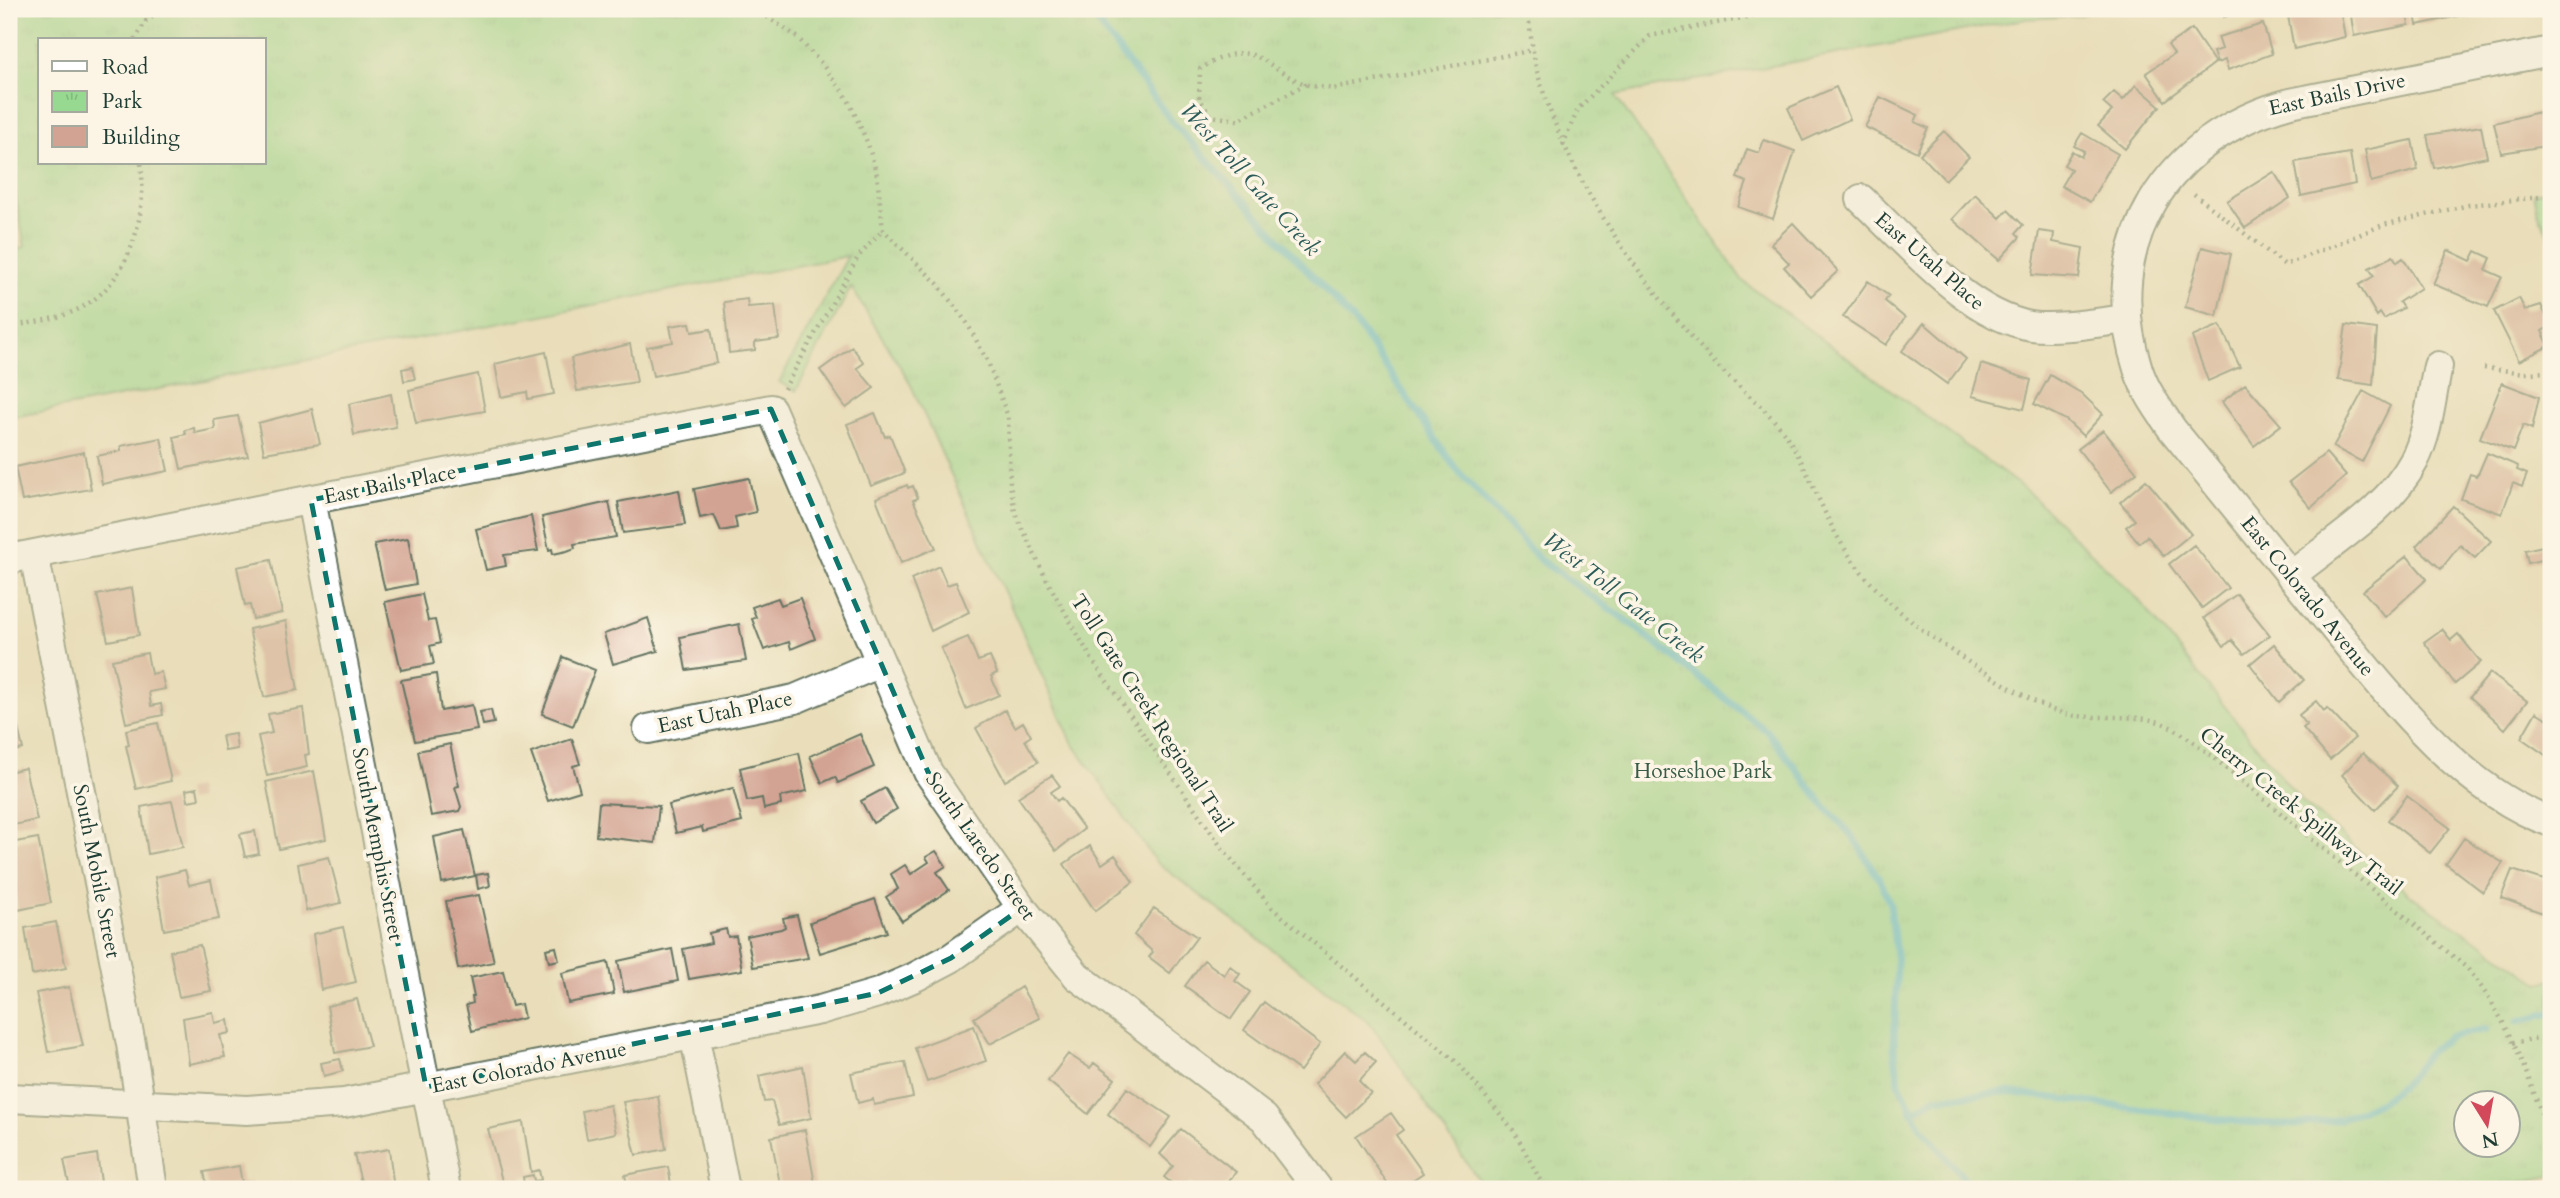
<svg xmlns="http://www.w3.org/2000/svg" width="2560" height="1198" font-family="Cardo,serif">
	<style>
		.park { fill: url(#park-tufts); stroke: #5b8b62; stroke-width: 2; fill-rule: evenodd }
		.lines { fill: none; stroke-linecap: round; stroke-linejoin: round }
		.stream { stroke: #51b9ce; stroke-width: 7 }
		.building { fill: #d2a292 }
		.minor-casing { stroke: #667563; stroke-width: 32 }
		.path { stroke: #667563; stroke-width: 4.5; stroke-dasharray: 2 5; stroke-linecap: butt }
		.minor { stroke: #fff; stroke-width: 28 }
		.marked { fill: none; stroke: #0f766e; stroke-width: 5; stroke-dasharray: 14 9; stroke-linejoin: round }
		.labels { text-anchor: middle; stroke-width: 7; stroke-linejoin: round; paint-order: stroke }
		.street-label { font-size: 21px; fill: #1f3d34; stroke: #fcf5e5 }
		.park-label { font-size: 21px; fill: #375c47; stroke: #fcf5e5 }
		.water-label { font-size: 23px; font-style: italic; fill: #2c5c5a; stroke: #fcf5e5 }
	</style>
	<defs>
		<pattern id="park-tufts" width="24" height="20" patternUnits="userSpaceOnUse" patternTransform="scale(1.75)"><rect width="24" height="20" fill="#97d991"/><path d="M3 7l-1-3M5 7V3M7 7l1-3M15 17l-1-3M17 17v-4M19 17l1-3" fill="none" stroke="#82bb7e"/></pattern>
	</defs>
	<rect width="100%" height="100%" fill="#fcf5e5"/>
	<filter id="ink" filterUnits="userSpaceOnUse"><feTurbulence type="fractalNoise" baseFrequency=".0143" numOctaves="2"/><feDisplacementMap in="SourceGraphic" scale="14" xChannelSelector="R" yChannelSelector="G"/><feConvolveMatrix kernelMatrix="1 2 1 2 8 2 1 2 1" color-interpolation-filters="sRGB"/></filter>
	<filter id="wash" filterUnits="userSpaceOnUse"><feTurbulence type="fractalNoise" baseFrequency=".00686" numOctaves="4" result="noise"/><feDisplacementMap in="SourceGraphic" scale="28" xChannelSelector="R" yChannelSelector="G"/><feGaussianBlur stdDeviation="1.57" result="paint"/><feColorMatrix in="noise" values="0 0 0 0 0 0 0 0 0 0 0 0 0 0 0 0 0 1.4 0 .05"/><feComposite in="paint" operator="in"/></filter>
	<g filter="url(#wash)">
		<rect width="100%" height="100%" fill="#e9deb9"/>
		<path class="park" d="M9 9H2103L2077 16 2026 19 1615 95 1743 281 2026 490 2137 598 2302 802 2412 896 2540 983 2551 980V1176L2486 1189H1485L1370 1023 1156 862 1072 742 909 381 851 287 796 391 779 382 848 256 9 418V250L25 247 9 160ZM40 40H264V163H40ZM2466 1104H2508V1146H2466Z
			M2551 190V242L2537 209 2534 193Z"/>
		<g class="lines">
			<path class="stream" d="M1088 9 1169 118 1357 325 1456 469 1540 560 1630 623 1768 732 1823 804 1853 837 1881 882 1890 904 1897 963 1894 1048 1899 1083 1920 1126 1973 1189
				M2518 1021 2551 1013
				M1912 1112 1935 1098 2007 1092 2241 1122 2295 1125 2341 1119 2382 1101 2407 1081 2428 1053 2449 1037 2486 1029"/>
		</g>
		<g id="blocks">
			<path class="building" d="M2222 9H2251L2224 17Z
				M2331 9H2340L2345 37 2294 49 2288 16Z
				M2350 9H2406L2409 25 2354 36Z
				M2414 9H2471L2472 13 2417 25Z
				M2263 24 2272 54 2228 70 2225 60 2217 63 2213 52 2222 49 2218 37Z
				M2192 29 2215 63 2165 101 2146 73 2174 54 2168 45Z
				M2136 85 2160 106 2125 149 2098 126 2112 111 2103 103 2114 92 2123 100Z
				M1836 87 1850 119 1803 141 1788 108Z
				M1880 97 1918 115 1915 122 1928 128 1917 152 1865 127Z
				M2539 112 2546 146 2501 153 2494 123Z
				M2481 126 2487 157 2434 168 2427 135Z
				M1944 131 1969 157 1945 180 1920 154Z
				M2082 133 2118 154 2090 202 2061 186 2071 169 2064 165 2072 151 2081 157 2084 151 2074 146Z
				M1764 140 1795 151 1773 219 1738 207 1747 182 1737 178 1747 149 1759 153Z
				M2412 140 2418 170 2371 182 2365 150Z
				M2350 153 2355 184 2301 196 2295 162Z
				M2274 172 2290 198 2245 228 2227 201Z
				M1975 194 2000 218 2008 210 2023 225 2016 233 2020 237 1999 260 1952 219Z
				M1793 223 1838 271 1811 296 1784 267 1789 263 1771 244Z
				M2039 231 2054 233 2053 242 2083 248 2079 278 2032 275Z
				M2202 247 2231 254 2217 316 2185 307Z
				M2448 250 2471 261 2476 251 2491 258 2486 270 2502 277 2488 307 2433 284Z
				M2393 256 2397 262 2403 258 2421 288 2399 302 2403 308 2384 319 2380 313 2377 316 2359 285 2374 276 2369 268Z
				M1868 281 1889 296 1885 301 1905 318 1886 345 1843 317Z
				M2519 298 2525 310 2541 305 2551 326 2542 331 2549 346 2519 361 2494 311Z
				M747 299 748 307 775 305 779 339 755 342V350L729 353 724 302Z
				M690 323 692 332 711 329 717 363 653 376 647 347 673 342 670 326Z
				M1924 323 1966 359 1947 384 1902 351Z
				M2220 325 2240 367 2208 381 2192 337Z
				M2346 325 2377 329 2373 385 2338 380Z
				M630 344 637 382 577 391 571 358Z
				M852 347 864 363 857 368 874 388 846 408 820 370Z
				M546 352 554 394 528 399 527 392 501 397 495 364Z
				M1981 364 2031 380 2024 409 1972 396Z
				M412 367 415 379 404 381 402 369Z
				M478 374 485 411 416 423 409 390Z
				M2050 375 2081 393 2103 414 2083 436 2066 420 2034 404Z
				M2502 383 2539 397 2532 429 2523 425 2513 451 2480 438Z
				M2245 384 2281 425 2254 446 2222 402Z
				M2363 391 2390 406 2362 462 2333 447Z
				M391 394 396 427 354 435 349 404Z
				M312 409 320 444 264 453 258 423Z
				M875 413 885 437 890 435 905 473 871 486 847 424Z
				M238 416 248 456 181 469 174 437 186 434 185 430 194 428 195 433 215 429 214 420Z
				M2103 430 2137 472 2111 492 2078 449Z
				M161 438 168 471 102 484 97 456 121 451V446Z
				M84 452 91 489 22 501 15 467Z
				M2326 453 2346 476 2311 508 2289 482Z
				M2487 453 2518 466 2517 470 2527 474 2522 487 2513 483 2502 514 2461 499 2470 474 2476 476 2479 472Z
				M749 478 756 512 735 517 737 528 721 531 714 515 700 518 694 489Z
				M2146 480 2191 534 2164 556 2147 536 2139 543 2126 527 2135 520 2120 502Z
				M907 485 908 488 913 486 918 498 913 500 936 548 901 563 876 498Z
				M679 490 685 525 623 533 618 502Z
				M609 502 616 537 574 544 575 548 567 551 553 554 552 549 549 550 542 517Z
				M2453 506 2491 541 2475 558 2460 545 2441 569 2416 546Z
				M531 516 538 551 504 555 506 566 486 570 476 529Z
				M408 538 416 584 385 590 374 544Z
				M2194 545 2228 588 2202 608 2169 564Z
				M2547 545 2550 558 2528 563 2525 550Z
				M2407 556 2427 579 2385 617 2363 591Z
				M271 560 282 613 253 619 250 605 245 606 237 567Z
				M939 566 947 585 956 582 969 612 931 631 911 579Z
				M132 588 139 635 108 641 97 595Z
				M422 594 428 621 435 620 440 643 430 646 434 664 401 670 385 602Z
				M2237 594 2270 635 2244 654 2232 640 2224 646 2204 618Z
				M778 598 781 605 800 598 815 639 791 649 789 642 764 650 752 619 756 617 752 607Z
				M648 618 658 651 613 664 604 634Z
				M286 621 298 690 264 697 249 629Z
				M739 624 746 661 686 670 680 637Z
				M2442 629 2451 640 2458 634 2481 662 2455 684 2424 642Z
				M968 637 978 661 990 657 997 673 991 676 999 695 966 709 941 648Z
				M2274 644 2304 680 2279 702 2250 664Z
				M147 653 151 674 161 672 165 689 149 692 151 706 161 704 163 715 126 723 112 660Z
				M563 657 595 670 573 726 542 714Z
				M2490 673 2527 701 2505 729 2470 697Z
				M436 674 441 711 472 705 477 730 415 741 401 680Z
				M9 690 23 749 9 752Z
				M2316 701 2324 711 2327 708 2355 738 2330 760 2303 728 2307 725 2299 715Z
				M303 708 309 754 305 755 307 767 267 776 258 736 272 733 268 714Z
				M491 710 494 723 483 725 480 712Z
				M1005 710 1015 727 1023 722 1031 736 1025 740 1038 762 1005 781 976 728Z
				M2536 712 2551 721V759L2521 738Z
				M158 723 171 781 136 789 126 746 129 745 126 730Z
				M235 734 237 749 225 751 222 736Z
				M860 734 874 767 838 783 835 777 822 783 810 756Z
				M572 739 580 764 573 766 580 791 548 801 531 753Z
				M450 744 459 786 455 787 461 807 459 811 431 816 418 751Z
				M799 753 807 791 780 797 781 805 764 809 762 798 747 801 740 768Z
				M2363 753 2398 786 2375 810 2342 775Z
				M25 768 37 820 9 826V772Z
				M314 771 326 839 279 849 266 782Z
				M1052 775 1060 786 1051 792 1057 801 1061 798 1084 829 1056 851 1018 797Z
				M197 788 199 799 188 801 186 790Z
				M733 788 742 822 703 832 702 827 676 833 669 805Z
				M885 788 897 809 873 823 861 801Z
				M2407 796 2450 828 2430 853 2388 820Z
				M172 801 183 847 148 854 141 807Z
				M599 803 659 806 655 843 596 836Z
				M464 830 475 876 442 883 434 837Z
				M255 831 259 854 245 857 240 834Z
				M38 838 51 903 18 910 14 889 9 890V871L15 868 10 843Z
				M2464 838 2503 863 2483 892 2446 864Z
				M1090 846 1102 864 1115 855 1133 882 1095 911 1064 864Z
				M936 851 946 866 937 872 949 890 902 921 886 897 898 889 891 874 905 865 911 874 929 862 926 857Z
				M329 857 341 903 306 911 298 864Z
				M185 870 189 885 211 880 219 919 164 930 155 877Z
				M2512 870 2551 882V916L2501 898Z
				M488 873 490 886 478 889 476 875Z
				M479 895 494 962 458 969 446 901Z
				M875 899 887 932 820 953 810 922Z
				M1154 908 1197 937 1170 973 1149 957 1153 952 1134 935Z
				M797 915 808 958 753 967 747 936 781 929 785 927 783 918Z
				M56 922 66 968 32 975 25 928Z
				M343 927 356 982 321 990 313 934Z
				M726 929 728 937 736 936 742 970 689 979 683 949 711 943 709 933Z
				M200 945 211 991 179 997 170 951Z
				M556 947 559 960 549 962 546 949Z
				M672 949 678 981 624 992 618 961Z
				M1204 960 1224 975 1230 966 1240 974 1235 981 1250 992 1231 1019 1185 986Z
				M608 962 614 994 568 1003 562 973Z
				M503 971 512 1006 521 1004 524 1018 472 1031 466 1005 473 1003 472 997H474L470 978Z
				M69 987 83 1046 48 1052 36 993Z
				M1021 987 1040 1018 990 1044 974 1018Z
				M357 999 370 1046 335 1053 327 1006Z
				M1264 1002 1320 1044 1300 1071 1244 1030Z
				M213 1012 215 1023 228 1020 230 1033 220 1035 225 1057 189 1064 183 1018Z
				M974 1026 986 1061 927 1082 915 1048Z
				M1345 1051 1356 1061 1365 1052 1376 1062 1359 1081 1371 1093 1346 1117 1314 1084Z
				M1068 1054 1090 1068 1094 1063 1115 1079 1088 1114 1048 1081Z
				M340 1059 343 1071 324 1076 321 1063Z
				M905 1062 913 1097 874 1105 873 1099 858 1103 851 1073Z
				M803 1066 811 1118 779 1125 772 1101 764 1102 759 1076Z
				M1127 1088 1171 1117 1150 1147 1108 1114Z
				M658 1096 666 1149 636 1155 623 1102Z
				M610 1105 616 1133 587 1139 582 1111Z
				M1391 1113 1403 1130 1396 1135 1423 1173 1399 1189H1391L1356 1136Z
				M523 1122 531 1172 539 1170 541 1180 534 1181 533 1175 523 1177 524 1184 504 1188 488 1129Z
				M1181 1129 1236 1172 1222 1189H1197L1190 1183 1185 1189H1179L1164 1177 1173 1166 1160 1154Z
				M805 1130 816 1189H781L771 1137Z
				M389 1149 394 1189H363L354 1155Z
				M97 1154 102 1189H70L64 1160Z
				M239 1166 242 1183 251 1182 252 1189H208L204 1172Z
				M668 1167 672 1189H628L625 1175Z"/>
		</g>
	</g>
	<g filter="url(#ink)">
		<use href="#blocks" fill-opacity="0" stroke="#667563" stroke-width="2"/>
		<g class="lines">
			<defs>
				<path id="minor" d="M2551 51 2290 103C2168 136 2097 244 2138 369 2145 391 2159 410 2172 429 2220 488 2268 547 2316 606 2377 680 2457 790 2551 822
					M1861 199C1907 242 1968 316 2031 326 2058 330 2099 322 2127 319
					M311 500 446 1189
					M34 554 131 1044 153 1189
					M9 559 771 409 928 772 1022 908 1077 976 1264 1118 1318 1189
					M2291 576C2332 542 2389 509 2414 461 2429 432 2431 397 2438 366
					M648 729 795 699 880 663
					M694 1034 725 1189
					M9 1098 247 1110 344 1103 820 1010 878 993 915 977 951 958 1022 908"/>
			</defs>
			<use href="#minor" class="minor-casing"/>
			<path class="path" d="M137 9 146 21
				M755 9 796 36 822 64 848 99 868 144 877 175 883 230 937 283 967 323 988 362 1008 417 1010 484 1015 512 1045 577 1091 658 1222 848 1272 908 1459 1064 1514 1131 1545 1189
				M1527 9C1531 31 1532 56 1539 78 1571 185 1639 279 1713 361 1735 385 1762 404 1782 430 1809 466 1820 511 1845 549 1884 610 1948 650 2009 687 2030 699 2053 714 2078 716 2105 719 2133 714 2159 722 2179 729 2196 744 2213 757L2467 968C2508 1018 2531 1081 2551 1142
				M135 40 146 21 166 9
				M1306 84 1238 120 1211 116 1199 98 1200 69C1257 34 1259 66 1305 84 1313 87 1324 87 1333 89L1534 50
				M1563 145 1578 109 1650 36 1788 9
				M2194 194 2285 265 2383 225 2469 205 2551 196
				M9 327C27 323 48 321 67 314 127 293 148 221 141 163
				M2484 368 2525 373 2551 372
				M784 389 858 257 883 230
				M2513 1043 2551 1035"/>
			<use href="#minor" class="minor"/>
		</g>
	</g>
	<path d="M0 0H2560V1198H0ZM771 409 928 772 1022 908 951 958 878 993 426 1087 311 500Z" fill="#e9deb9" fill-opacity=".55" fill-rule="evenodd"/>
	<path class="marked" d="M771 409 928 772 1022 908 951 958 878 993 426 1087 311 500Z"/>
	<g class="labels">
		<g class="street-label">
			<text transform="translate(2337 94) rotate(-12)" y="7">East Bails Drive</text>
			<text transform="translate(1930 261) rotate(41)" y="7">East Utah Place</text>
			<text transform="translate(390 484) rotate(-11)" y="7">East Bails Place</text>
			<text transform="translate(2308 596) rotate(51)" y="7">East Colorado Avenue</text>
			<text transform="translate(725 712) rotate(-12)" y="7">East Utah Place</text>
			<text transform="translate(1152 713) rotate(57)" y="7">Toll Gate Creek Regional Trail</text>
			<text transform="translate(2301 811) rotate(39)" y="7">Cherry Creek Spillway Trail</text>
			<text transform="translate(378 844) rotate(79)" y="7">South Memphis Street</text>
			<text transform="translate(981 846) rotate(55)" y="7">South Laredo Street</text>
			<text transform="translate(97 871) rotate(79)" y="7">South Mobile Street</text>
			<text transform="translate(529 1067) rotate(-11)" y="7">East Colorado Avenue</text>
		</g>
		<g class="park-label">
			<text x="1703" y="778">Horseshoe Park</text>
		</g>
		<g class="water-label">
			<text transform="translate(1251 179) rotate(48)" y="8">West Toll Gate Creek</text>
			<text transform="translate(1624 597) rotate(38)" y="8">West Toll Gate Creek</text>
		</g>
	</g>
	<rect width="2560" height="1198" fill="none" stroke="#fcf5e5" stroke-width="35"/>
	<rect x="38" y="38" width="228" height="126" fill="#fcf5e5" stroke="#a4ab9e" stroke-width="2"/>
	<rect x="52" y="61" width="35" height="10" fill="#ffffff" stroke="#a4ab9e" stroke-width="2"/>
	<text x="102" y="74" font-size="21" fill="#1f3d34">Road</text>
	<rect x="52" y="91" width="35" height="21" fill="url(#park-tufts)" stroke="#a4ab9e" stroke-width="2"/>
	<text x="102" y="108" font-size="21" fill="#1f3d34">Park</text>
	<rect x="52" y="126" width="35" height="21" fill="#d2a292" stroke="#a4ab9e" stroke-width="2"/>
	<text x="102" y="144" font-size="21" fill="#1f3d34">Building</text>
	<g transform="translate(2487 1124) rotate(169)"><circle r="33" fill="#fcf5e5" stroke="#a4ab9e" stroke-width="2"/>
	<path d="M0-5L12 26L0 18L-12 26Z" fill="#d1495b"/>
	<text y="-10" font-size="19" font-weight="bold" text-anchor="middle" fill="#1f3d34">N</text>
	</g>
</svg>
